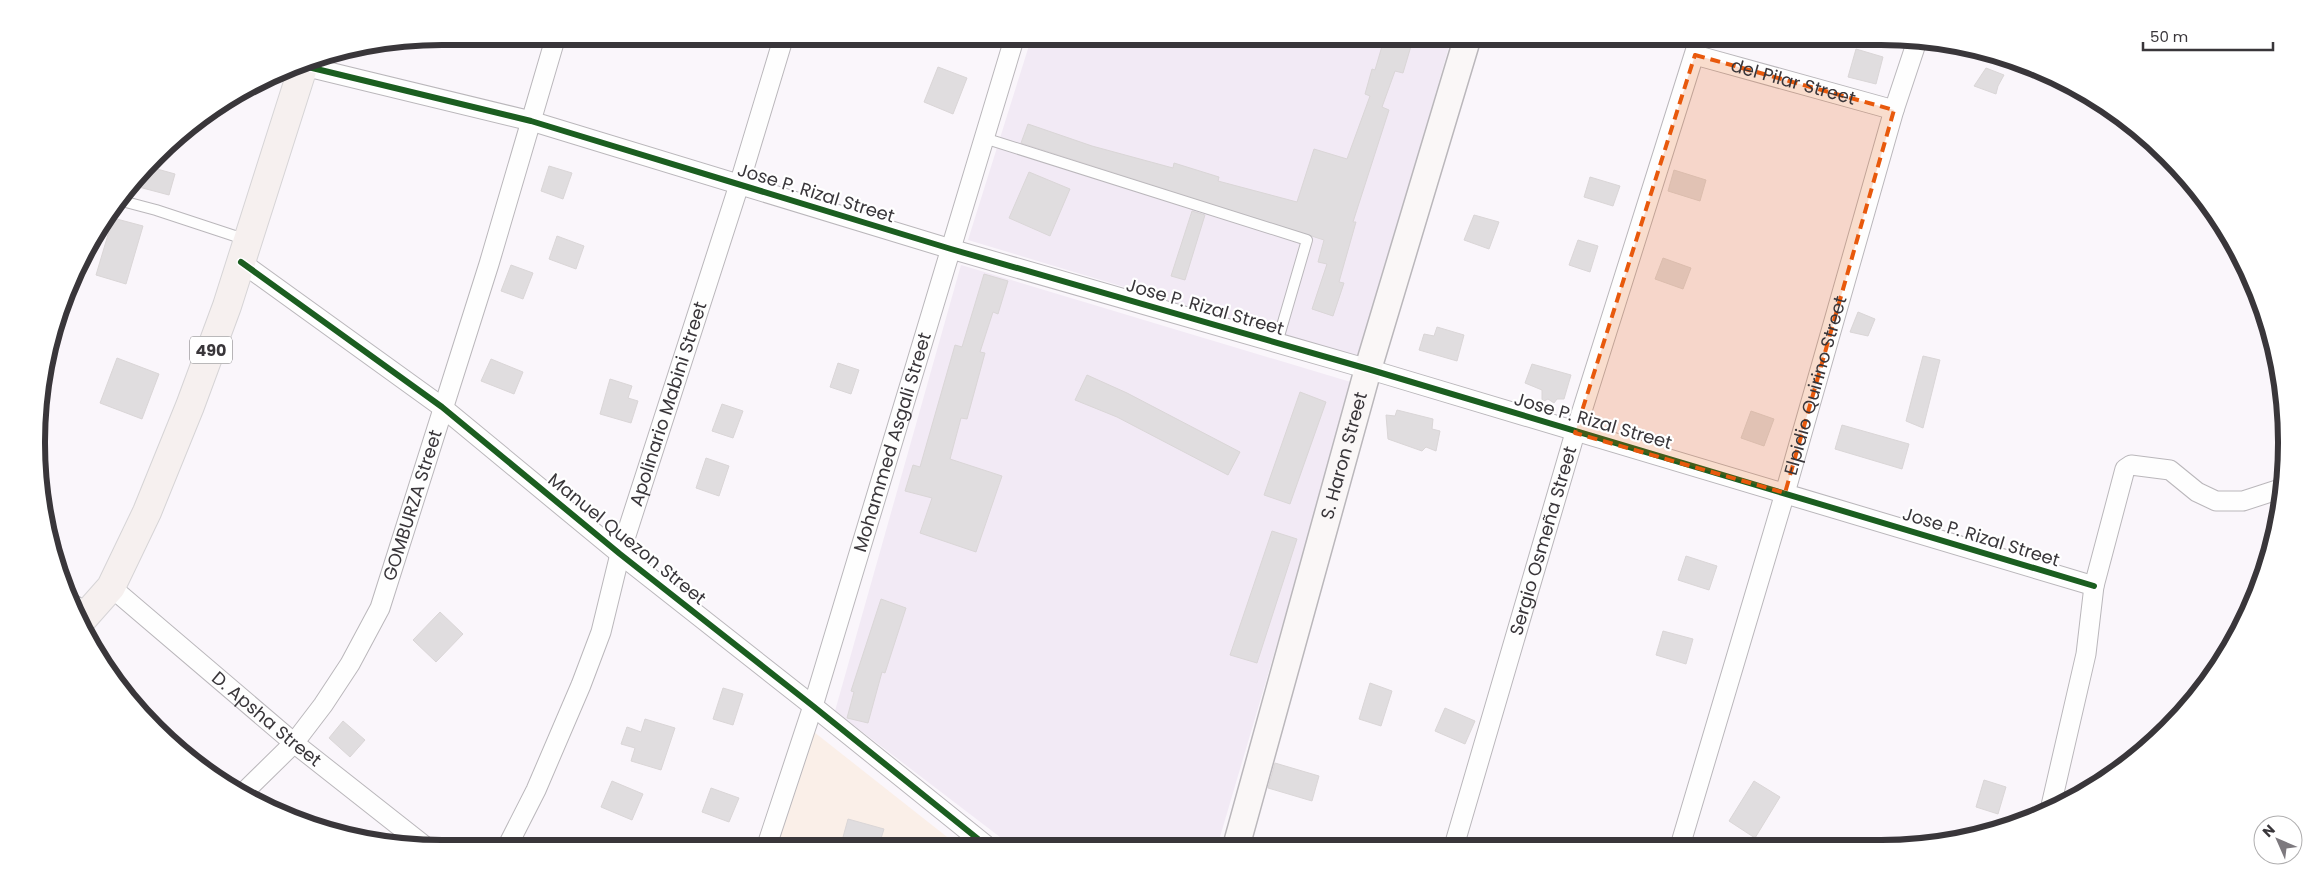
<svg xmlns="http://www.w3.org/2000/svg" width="2323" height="885" font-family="Poppins,sans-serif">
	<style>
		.commercial { fill: #faefe8 }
		.built { fill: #f2eaf5 }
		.green { fill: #dedec3 }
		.building { fill: #e0dddf; stroke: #dad6d7 }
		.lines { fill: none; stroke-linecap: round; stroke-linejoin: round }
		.lane-casing { stroke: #bab7bb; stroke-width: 12 }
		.street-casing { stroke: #bab7bb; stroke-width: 21 }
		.secondary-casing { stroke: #bab7bb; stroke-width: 29 }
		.primary-casing { stroke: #d6d4d6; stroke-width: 30 }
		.lane { stroke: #fefefe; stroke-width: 10 }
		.street { stroke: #fefefe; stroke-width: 19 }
		.secondary { stroke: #faf7f7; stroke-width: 26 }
		.primary { stroke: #f6f0ef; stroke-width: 28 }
		.cycleway-casing { stroke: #fff; stroke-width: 9 }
		.cycleway { stroke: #1b5e20; stroke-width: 6 }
		.marked { fill: #e8590c; fill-opacity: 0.2; stroke: #e8590c; stroke-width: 4; stroke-dasharray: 10 6; stroke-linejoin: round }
		.labels { text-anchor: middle; stroke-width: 4.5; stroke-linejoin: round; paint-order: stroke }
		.shield { fill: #fff; stroke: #747275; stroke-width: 1 }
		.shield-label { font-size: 16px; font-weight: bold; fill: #39363a }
		.street-label { font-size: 18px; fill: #39363a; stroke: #fff }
		.rim { fill: none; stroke: #39363a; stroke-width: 6 }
	</style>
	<rect width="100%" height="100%" fill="#faf6fb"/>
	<path class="commercial" d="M814 732 961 848H776Z"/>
	<path class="built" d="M1032 36H1452L1360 358 968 240Z
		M961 265 1354 383 1217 847H1013L835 711Z"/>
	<path class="green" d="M550 838 563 848 543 849Z"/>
	<path class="building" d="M1385 36H1414L1403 73 1395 71 1382 107 1389 110 1353 222H1356L1339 282 1344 283 1333 316 1312 309 1327 264 1318 262 1324 240 1021 143 1028 124 1092 146 1173 168 1174 163 1219 177 1218 181 1297 202 1314 149 1347 159 1370 96 1365 94 1372 69 1375 70Z
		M1856 49 1883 57 1876 84 1848 77Z
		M938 67 967 78 953 114 924 102Z
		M1986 68 2004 75 1998 86 1996 94 1974 86Z
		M549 166 572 173 563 199 541 191Z
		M150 167 175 174 169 195 135 186Z
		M1674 170 1706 180 1700 201 1668 191Z
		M1029 172 1070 189 1050 236 1009 218Z
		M1590 177 1620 186 1613 206 1584 197Z
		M1192 211 1205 215 1185 280 1171 276Z
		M1474 215 1499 222 1489 249 1464 240Z
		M113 218 143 226 126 284 96 275Z
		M557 236 584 246 576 269 549 259Z
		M1578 240 1598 246 1590 272 1569 265Z
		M1663 258 1691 268 1683 289 1655 279Z
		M511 265 533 273 523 299 501 291Z
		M984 274 1008 281 998 314 993 312 980 352 985 353 967 419 961 418 950 459 1002 476 976 552 920 533 932 498 905 491 913 465 920 467 955 345 962 347Z
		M1858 312 1875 319 1868 336 1850 332Z
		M1437 327 1464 335 1457 361 1419 350 1424 334 1434 336Z
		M1923 356 1940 360 1923 428 1906 421Z
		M117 358 159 374 142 419 100 403Z
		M491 359 523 372 514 394 481 381Z
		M838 363 859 370 851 394 830 387Z
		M1532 364 1571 375 1564 399H1557L1554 403 1548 399 1542 402V390L1525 383Z
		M1087 375 1127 393 1240 452 1228 475 1117 417 1075 400Z
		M610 379 632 386 628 398 638 401 631 423 600 414Z
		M1300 392 1326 402 1290 504 1264 495Z
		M722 404 743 411 733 438 712 431Z
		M1397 410 1433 419 1432 429 1440 431 1436 451 1426 447 1422 451 1388 439 1386 415 1395 416Z
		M1751 411 1774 419 1764 446 1741 438Z
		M1842 425 1909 444 1902 469 1835 449Z
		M706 458 729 466 719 496 696 488Z
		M1272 531 1297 539 1257 663 1230 655Z
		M1686 556 1717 566 1709 590 1678 580Z
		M881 599 906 608 885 673 882 672 868 723 847 718 854 692 851 691Z
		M440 612 463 634 436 662 413 640Z
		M1663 631 1693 639 1686 664 1656 655Z
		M1370 683 1392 691 1381 726 1359 719Z
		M723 688 743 694 733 725 713 719Z
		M1445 708 1475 721 1465 744 1435 731Z
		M645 719 675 728 661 770 631 761 635 748 621 744 627 727 641 732Z
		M343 721 365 740 350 757 329 738Z
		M1275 763 1319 776 1312 801 1268 788Z
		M1984 780 2006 787 1998 814 1976 807Z
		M612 781 643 794 632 820 601 807Z
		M1754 781 1780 797 1755 838 1729 821Z
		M711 788 739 798 729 822 702 812Z
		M848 819 884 829 878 848H840Z"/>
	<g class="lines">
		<defs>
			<path id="lane" d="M984 138 1307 240 1277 343
				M122 201 156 210 247 240
				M66 595 89 609"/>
			<g id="street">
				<path id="s1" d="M1695 55 1894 110"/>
				<path d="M304 66 531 121 951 249 1368 369 2094 586"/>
				<path d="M241 262 442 407 620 554 813 706 988 847"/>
				<path id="s2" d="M111 587 294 743 426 847"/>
				<path id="s3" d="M242 794 294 743 323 705 350 664 380 608 489 264 556 36"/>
				<path d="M2050 810 2086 654 2094 586 2125 469 2131 465 2170 470 2197 492 2216 501H2243L2283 488"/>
				<path id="s4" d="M1454 846 1575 433 1700 36"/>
				<path id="s5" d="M1680 846 1785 493 1894 110 1917 41"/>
				<path id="s6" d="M766 848 813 706 1015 36"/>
				<path id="s7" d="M506 849 536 790 581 685 601 632 620 554 739 185 784 36"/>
			</g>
			<g id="secondary">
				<path id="s8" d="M1236 847 1368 369 1468 36"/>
			</g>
			<path id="primary" d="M80 622 111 587 147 512 190 406 227 306 305 61"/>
		</defs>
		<use href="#lane" class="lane-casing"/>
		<use href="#street" class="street-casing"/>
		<use href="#secondary" class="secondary-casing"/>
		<use href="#primary" class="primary-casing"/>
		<use href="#lane" class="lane"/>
		<use href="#street" class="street"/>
		<use href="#secondary" class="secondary"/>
		<use href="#primary" class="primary"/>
		<defs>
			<path id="cycleway" d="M304 66 531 121 951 249 1368 369 2094 586
				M241 262 442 407 620 554 813 706 988 847"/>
		</defs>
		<use href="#cycleway" class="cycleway-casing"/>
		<use href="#cycleway" class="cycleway"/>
	</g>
	<path class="marked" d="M1695 55 1894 110 1785 493 1575 433Z"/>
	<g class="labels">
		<rect class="shield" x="190" y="336.5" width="42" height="27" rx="4"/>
		<g class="shield-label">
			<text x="211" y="356">490</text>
		</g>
		<g class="street-label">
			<text dy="6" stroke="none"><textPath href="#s1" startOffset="102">del Pilar Street</textPath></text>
			<text transform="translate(816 193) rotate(17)" y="6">Jose P. Rizal Street</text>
			<text transform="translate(1205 307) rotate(16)" y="6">Jose P. Rizal Street</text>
			<text dy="6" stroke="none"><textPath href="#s5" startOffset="480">Elpidio Quirino Street</textPath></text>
			<text dy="6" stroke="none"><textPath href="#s7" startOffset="475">Apolinario Mabini Street</textPath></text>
			<text transform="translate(1593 421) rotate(16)" y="6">Jose P. Rizal Street</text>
			<text dy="6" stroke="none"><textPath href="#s6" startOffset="425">Mohammed Asgali Street</textPath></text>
			<text dy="6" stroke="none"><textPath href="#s8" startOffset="406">S. Haron Street</textPath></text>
			<text dy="6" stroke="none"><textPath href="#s3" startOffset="341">GOMBURZA Street</textPath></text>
			<text transform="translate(1981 537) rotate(17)" y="6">Jose P. Rizal Street</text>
			<text transform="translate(627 539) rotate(39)" y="6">Manuel Quezon Street</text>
			<text dy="6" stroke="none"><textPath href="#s4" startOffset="318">Sergio Osmeña Street</textPath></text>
			<text dy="6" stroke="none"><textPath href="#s2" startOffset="204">D. Apsha Street</textPath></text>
		</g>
	</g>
	<path d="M0 0H2323V885H0ZM442 45H1881A397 397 0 0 1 2278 442V443A397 397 0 0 1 1881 840H442A397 397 0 0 1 45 443V442A397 397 0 0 1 442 45Z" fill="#fff" fill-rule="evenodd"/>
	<path class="rim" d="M442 45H1881A397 397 0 0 1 2278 442V443A397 397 0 0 1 1881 840H442A397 397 0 0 1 45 443V442A397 397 0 0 1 442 45Z"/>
	<g transform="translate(2278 840) rotate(315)"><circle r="24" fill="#ffffff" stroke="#b0afb0"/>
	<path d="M0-4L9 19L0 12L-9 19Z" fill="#7d797e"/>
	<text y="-8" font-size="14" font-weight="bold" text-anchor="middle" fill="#39363a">N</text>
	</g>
	<path d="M2143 42v8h130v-8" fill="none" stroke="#39363a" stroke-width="2.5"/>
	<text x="2150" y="42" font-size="15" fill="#39363a" stroke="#ffffff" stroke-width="4" paint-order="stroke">50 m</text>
</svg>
